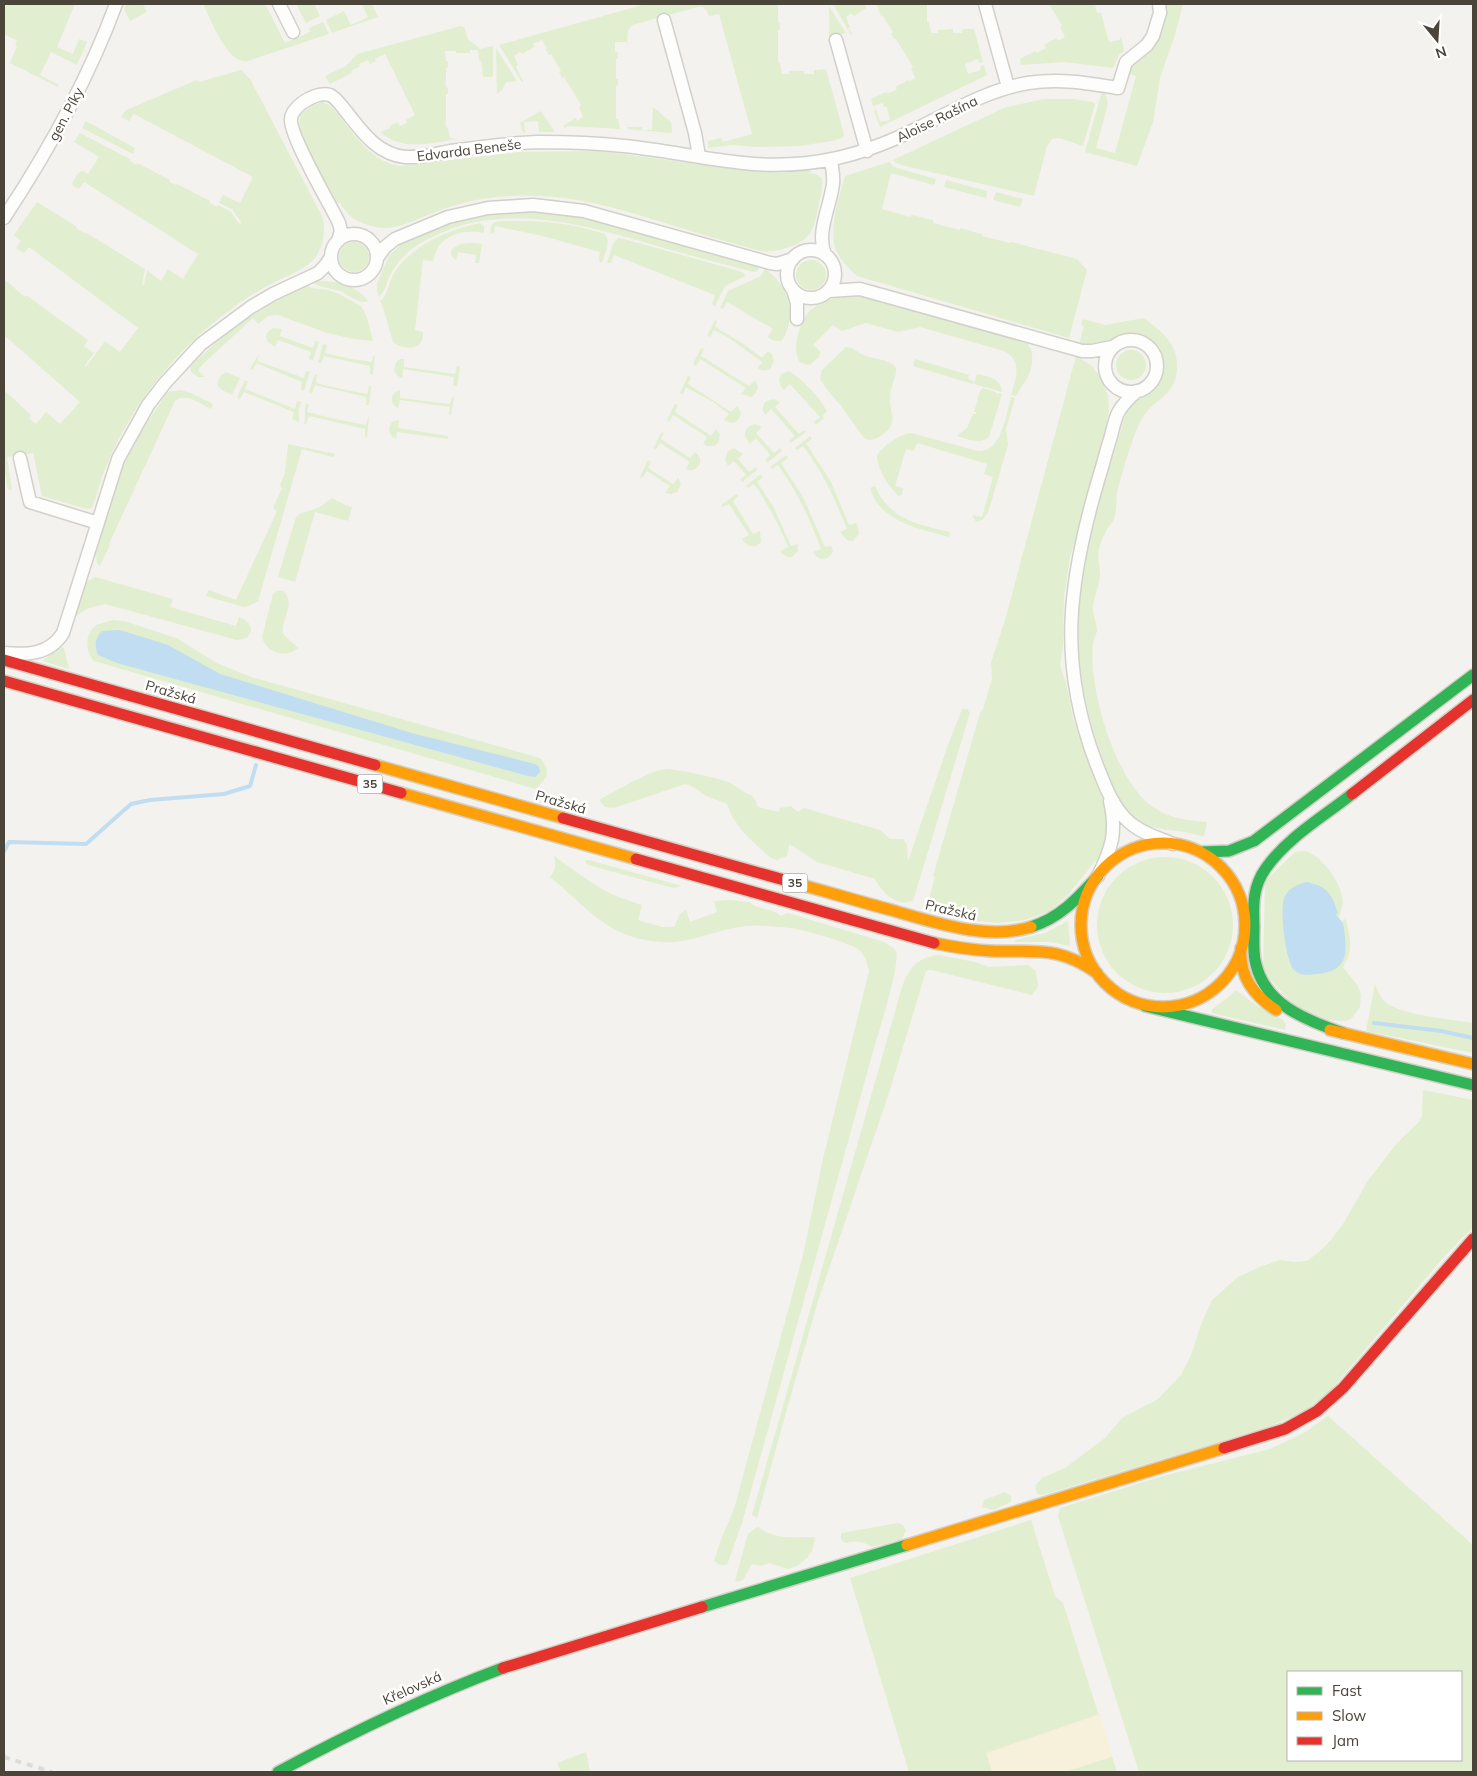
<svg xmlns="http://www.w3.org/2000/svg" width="1477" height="1776" font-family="Mulish,sans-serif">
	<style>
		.green { fill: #e1eecf; fill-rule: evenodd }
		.sand { fill: #f7f0da }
		.water { fill: #c0ddf1 }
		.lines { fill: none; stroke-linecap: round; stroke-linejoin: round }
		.stream { stroke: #c0ddf1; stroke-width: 4 }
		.street-casing { stroke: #d2d0cb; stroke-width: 15 }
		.fast-casing { stroke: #d3cfc5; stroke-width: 14 }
		.slow-casing { stroke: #d3cfc5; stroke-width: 14 }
		.jam-casing { stroke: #d3cfc5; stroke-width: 14 }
		.street { stroke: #fdfdfc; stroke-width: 12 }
		.fast { stroke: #30b455; stroke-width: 11 }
		.slow { stroke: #ff9f0a; stroke-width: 11 }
		.jam { stroke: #e5322d; stroke-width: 11 }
		.rail { stroke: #dbdbda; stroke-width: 4; stroke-dasharray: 6 6; stroke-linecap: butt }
		.labels { text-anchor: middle; stroke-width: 5; stroke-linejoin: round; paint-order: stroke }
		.shield { fill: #fff; stroke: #817c74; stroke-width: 1 }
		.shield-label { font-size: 12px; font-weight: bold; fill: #4b4439 }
		.street-label { font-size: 14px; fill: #4b4439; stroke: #fff }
	</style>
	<rect width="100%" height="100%" fill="#f4f2ee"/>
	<path class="green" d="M4 4H75L57 47 73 54 79 39 87 42 77 65 51 52 40 75 59 85 58 87 10 63 17 46 15 45 17 41 4 34Z
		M126 4H143L147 12 130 21 124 9Z
		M203 4H265L285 43 310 32 309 28 323 22 329 34 248 61C227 65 211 19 203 4Z
		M301 4H314L320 16 306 23 297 6Z
		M362 4H372L378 17 332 33 326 20 344 11 351 25 368 17Z
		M646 4H778V23H780V30H778V63H780L782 74H789V71H804V74H814V70L826 69 844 134 843 138 831 141 800 146 758 147 731 145 708 148V141L721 138 723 142 752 134 719 14 709 16 707 11 703 7H698L632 25 628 31 627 45 626 42H615V52H618V59H616V79H618V85L616 86V119H618L620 129 568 126 565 128 563 126 576 118 577 121 583 117 579 107 581 105 564 77 562 78 559 72 561 71 551 54 549 55 545 49 547 48 542 40 533 44 534 47 522 54 520 52 514 56 518 65 516 67 523 81 522 82 499 45Z
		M833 4H869L865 6 866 8 854 16 852 13 846 17 850 27 848 28 852 34 851 35Z
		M876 4H927V22H929L931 33H938V30L953 29V33H962L963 29H974L983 62 979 63 978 59 965 64 968 74 981 70 980 66 984 65 987 75 880 127 874 110 876 109 880 122 890 120 887 107H884L883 103 873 106 871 99 886 92 888 94 897 89 895 87 908 80 909 82 915 78 911 68 913 67 896 39H894L891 34 893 32 883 16H881Z
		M1049 4H1095L1097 13H1101L1109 42 1120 40 1121 36 1124 51 1119 55 1113 68 1064 62 1021 65 1020 59 1035 51 1037 53 1046 48 1044 45 1057 38 1058 41 1065 37 1060 27 1062 25Z
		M1164 4H1183L1175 35 1160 78 1153 122 1137 166 1085 152 1102 91 1106 95 1108 104 1096 148 1115 153 1136 76 1127 73C1133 59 1142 59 1152 49 1163 38 1164 18 1164 4Z
		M829 6 846 33 829 38Z
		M461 26 464 27 468 39 480 49 493 46V77H483L481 61 479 60 478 50H470V53H456V51H445L446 61H448V67L446 68V87L448 88V94H446V127L448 128 450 138 458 139C430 143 403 152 380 132L391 128 390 126 397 122 400 126 407 123 406 120 415 115 385 54 375 59 376 61 370 64 368 60 359 64 360 66 351 71 352 73 330 84 325 76 346 66 357 54Z
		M496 48 517 81 506 82 502 90 497 94Z
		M241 70 250 79 322 216C327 231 323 251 311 262 301 271 287 276 275 282 259 290 244 299 230 310 177 348 134 402 108 462 101 477 98 493 92 508L87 509 42 496 33 453 7 457 12 490H8L4 466V390L31 415 29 418 36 424 46 412 60 424 80 402 4 335V279L25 297 26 295 88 340 84 346 94 353 85 365 86 367 105 341 120 352 138 328 29 247 24 253 16 248 21 241 14 235 37 202 77 227V229L84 233 85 232 145 269 142 285H144L147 270 161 281 168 269 183 279 198 254 84 182 79 189 73 186 72 183 78 173 83 171 88 174 99 157 74 142 80 133 130 159V161L136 165 137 163 170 180V182L176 185 177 184 210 201V203L217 207 218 205 230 211 240 225 241 222 232 209 219 203 223 195 240 203 253 177 134 114 129 121 121 117 126 110 197 80 199 82Z
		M1044 99H1073L1093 102 1095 104 1083 146 1059 138 1052 139 1047 146 1034 196 909 167 896 163 893 160 1006 107Z
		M323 102 332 107C351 129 369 162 400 166L518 152 601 151 719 167 781 173 810 169 811 173 816 174 822 179C823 187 821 195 819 203 817 212 816 224 810 233 802 246 775 253 760 251 728 242 696 233 665 223 606 205 559 191 497 197 477 199 456 204 438 211 412 220 394 235 365 224 353 220 347 214 340 203H336L299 131 300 115 311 106Z
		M653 107 671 122 672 132 670 133 627 129V127H642V130H652Z
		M541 111 555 132H539L538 121 524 122 525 133 522 131 520 123Z
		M86 121 135 148 133 154 82 128Z
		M889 162 894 167 936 179 934 185 891 173 882 209 910 217 912 215 933 220V223L960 230V228L982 234V236L1010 243 1011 242 1077 259 1087 270 1069 338 857 276C849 268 842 262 837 252 827 232 839 197 845 176Z
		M946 180 987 191 986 198 944 187Z
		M996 192 1023 199 1020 207 993 200Z
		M534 211 570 215 601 222 760 267 757 271 753 272C715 262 677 252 640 241 565 219 487 201 416 246 405 253 395 265 389 277 386 284 385 292 379 297L381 301C388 293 389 282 394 273 412 245 448 230 480 223L484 226V233C469 230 449 232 439 246 436 250 435 256 433 261L423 260 415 330 423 332C424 351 405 351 393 342L385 314 377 291V283L389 256 402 243 442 226 472 217 513 212Z
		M495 222C531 219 571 222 605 234 611 242 605 253 602 262H600L599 259 600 252 543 236 495 226 494 233 490 234 492 224Z
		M618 238 624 239 739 271 744 273 745 276 725 286 715 306 712 304 715 296 712 294 614 255 611 263H607L613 244Z
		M339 257a15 15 0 1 1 30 0a15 15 0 1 1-30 0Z
		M475 243 482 244 479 263H475L476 255 458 252 456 260 452 257 451 251C456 243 466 243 475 243Z
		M796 275a15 15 0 1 1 30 0a15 15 0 1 1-30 0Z
		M765 269C784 282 795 305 788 327 786 333 785 337 781 341 776 341 772 341 768 337L773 329 727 302 723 309 720 308 728 291 761 276Z
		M319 281C337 281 358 286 368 301 361 305 349 296 343 292 333 288 319 288 312 282Z
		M308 285 311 288 328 290 339 294 361 306 367 317 373 341 354 339 327 333 278 315 268 316 258 324 253 318 204 363 198 370 205 377H198L191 372V366C225 332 263 305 308 285Z
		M853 294 1026 342C1037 352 1032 372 1024 383 1021 387 1018 391 1016 396L1011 395C1016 378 1023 361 1004 351L920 327 898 332 866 323 842 331 833 325 813 345 821 352 818 358 810 365 801 363C790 352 800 318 812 309 824 300 838 296 853 294Z
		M1144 318C1162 332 1179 344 1177 370 1175 391 1164 395 1150 408 1143 415 1138 425 1135 434 1128 453 1122 473 1117 492 1116 501 1117 511 1114 519 1113 522 1110 524 1108 528 1104 534 1101 541 1099 549 1097 558 1100 566 1100 575 1100 586 1092 598 1093 612 1094 618 1097 624 1097 631 1096 636 1093 640 1093 645 1088 689 1116 782 1153 807 1168 818 1189 821 1207 822L1204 837C1181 828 1152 833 1132 817 1117 805 1108 775 1102 757 1082 703 1074 647 1080 590 1086 537 1105 484 1120 433 1123 423 1125 413 1132 405 1138 398 1146 395 1152 389 1164 379 1166 361 1158 348 1136 315 1107 350 1079 345L1084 326 1081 325 1083 319 1105 325Z
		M715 320 717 321 715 327 742 343 762 358 768 351 772 354 774 360 771 368C767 371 762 371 758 368L762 362 729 338 714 330 710 337 707 336Z
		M273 328 282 329 280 336 313 348 315 341 319 342 313 360 309 359 311 352 278 340 275 347 268 342 266 337 267 333Z
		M323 344 327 345 325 353 351 359 372 362 373 356 375 355 373 374H370V366L324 356 321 363H318Z
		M846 347C853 347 857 352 863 355 873 359 891 359 896 368 897 377 891 385 890 395 888 412 902 423 879 437 874 440 869 441 864 438L841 406 825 387 820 379 822 370Z
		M701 348 704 349 701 356 749 386 755 380 758 387 756 393 751 397 741 394 746 388 700 359 696 366 693 364Z
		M1116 365a15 15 0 1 1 30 0a15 15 0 1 1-30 0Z
		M259 354 257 361 304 378 306 371 310 372 304 391 301 389 302 382 256 363 253 370 250 369Z
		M1076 356 1092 366 1101 378 1108 395 1109 411 1104 435 1070 558 1064 596 1063 647 1060 665 1066 683 1073 718 1087 760 1108 814 1109 830 1102 853 1067 896 1050 911 1025 920 998 923 963 920 926 910 935 877 933 876 980 713 983 709 992 679 991 663 1005 620Z
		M401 359H404V367L455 374 457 366 460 367 457 386 453 385 454 377 403 369 402 378C394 375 392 368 397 361Z
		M915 359 969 375 968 379 974 381 973 384 913 366Z
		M789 371C801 378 822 399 827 412L822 415 824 418 816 425 814 422 820 417 790 384 784 390C779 385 778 380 781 374Z
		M226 372 240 378 232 395 222 390 217 385 220 377Z
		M315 374 317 375 316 383 341 389 367 394 369 386H371L369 405H366V397L315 385 312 393 309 392Z
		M977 374C989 377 1001 378 1002 392L974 384Z
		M688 376 691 377 688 384 731 412 737 406 741 413C739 423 732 425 724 420L729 414 713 402 686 387 683 394 680 393Z
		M245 380 248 382 245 389 295 409 297 401 301 402 299 409V422L292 419 294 412 244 392 240 399 237 397Z
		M983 388 996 392V394L998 393 1002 394 989 437C980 445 968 439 957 436L967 428 973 414H976V412H974L980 391Z
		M181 390 191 393 213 404 211 409C200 404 186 392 175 401L109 544 110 545 100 566 97 563 96 554C106 515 116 476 136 441 145 424 157 409 167 392Z
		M400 390V398L450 404 452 397 454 398 451 415H449L450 407 400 400 398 408C389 404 390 392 400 390Z
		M1011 397 1015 398 1006 429 1008 445 988 513 982 520 976 522 973 517V515L982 517 993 477 984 474 987 464 917 443 914 451 906 449 895 486 903 488 902 494 899 496C889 487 877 469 877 455 883 446 900 434 911 433L978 451C1002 453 1006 414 1011 397Z
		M774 399 780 402 775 407 799 434 804 430 806 432 791 443 789 441 795 436 771 409 765 415C762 410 762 406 766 401Z
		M306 403 309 405 307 412 331 418 366 425 368 417H369L367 437H365V429L309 416 306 424H304C306 417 304 411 306 403Z
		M675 404 678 405 675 412 711 436 716 429 720 434 719 442 714 446H708L703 444 707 437 673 415 669 422 667 420Z
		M399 420 398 428 448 436V439L397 432 396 439 394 438C388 434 388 427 392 422Z
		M755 424 762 427 756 433 774 453 780 448 782 451 767 463 765 460 770 455 756 438 750 444 745 437C744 430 748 425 755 424Z
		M662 432 664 433 661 439 690 458 695 452 700 458V463C697 470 692 472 685 469L690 462 660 443 656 449 653 448Z
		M810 436 812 439 806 443 831 482 849 525 857 523 859 534 853 541 847 540 840 532 847 529C835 499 822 471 803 446L797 450 795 448Z
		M288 444 335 454 333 457 302 449 258 601 249 606 244 607 206 596 209 590 236 600 277 511 273 508 282 488 280 485 285 473Z
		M734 448 743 454 738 459 749 472 756 467 757 470 742 482 740 479 746 475 734 461 728 466 725 460 728 451Z
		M786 455 788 458 781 463 803 497 825 547 831 546 833 551 831 555C825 561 817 560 813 552L821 549C810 519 797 491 778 465L772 469 770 467Z
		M648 460 651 462 648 468 673 484 678 478 681 484 677 492 671 494 665 493 670 486 647 471 642 478 640 477Z
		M761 474 763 477 757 482 773 506 791 546 798 544V551L792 557C787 557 783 556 780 551L788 547C779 525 768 504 754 484L748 488 746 486Z
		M875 486C891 521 917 524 950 532L949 537C920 529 880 522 870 488Z
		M737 494 738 496 733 501 753 534 760 531 761 542 756 546C749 547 746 545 742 539L749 535 729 504 723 507 721 505Z
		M332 498 345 505 352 507 348 521 315 512 295 582 278 577 296 517 301 513 318 508Z
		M95 577 173 599 170 607 236 626 239 617C246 620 251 623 251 631L247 638 237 640 105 604 86 609 75 617 74 615 86 582Z
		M277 591H283C297 603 280 620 283 634L298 648C286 659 266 653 262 637L273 594Z
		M113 620 124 621 176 638 217 663 251 677 540 758 547 768V776L536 789 94 661C85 651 84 633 97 625 101 623 107 622 113 620Z
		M61 647 64 648 69 669 42 661Z
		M962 709H967L970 713 913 901C897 907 882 893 875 879L817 862 789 844 787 856 777 860 771 858C753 842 734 827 727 804L706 796 697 789 685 784 614 808 605 807 599 800C614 792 650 770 666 769 677 769 719 778 730 783 738 787 744 793 753 796L758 807 779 812 780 808 791 806 798 812 804 808 880 830 890 839H903L907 845 908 861 948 745Z
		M1305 851C1322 855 1343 885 1343 903 1342 908 1340 913 1339 918L1343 922 1344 919 1346 920C1350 939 1354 950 1343 967L1358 986 1361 994 1360 1007 1352 1018 1346 1021 1329 1020 1296 1007 1263 972 1265 881 1295 852Z
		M554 856 592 883 613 895 642 905 638 920 662 927H674L680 914 686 910 690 922 717 912 714 901 731 900 749 902 755 906 775 912 781 916 788 913 884 942C888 945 894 947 896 952 900 964 881 1025 876 1041L742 1523 727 1565H720L714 1561 722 1537 734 1509 803 1255 823 1159 869 971C867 963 865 955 859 950 851 943 802 929 790 928 777 927 762 925 748 926 718 928 690 945 659 942 606 937 587 907 550 877 556 870 556 865 554 856Z
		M1097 925a68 68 0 1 1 136 0a68 68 0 1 1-136 0Z
		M586 860H589L682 886 674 888 662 885 588 865 585 862Z
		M1068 921 1070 946 1051 942H1015V940L1045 933Z
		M939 955 975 962 989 967 1028 965 1036 971 1038 986 1032 995 931 970 926 971 889 1093 818 1301 783 1423 757 1518 752 1515 902 987C910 966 917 958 939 955Z
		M1375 984C1378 991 1381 1000 1388 1004 1407 1016 1450 1019 1473 1023V1053L1366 1031Z
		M1236 990 1256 1005 1283 1020 1286 1024 1285 1030 1212 1013V1009L1226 999Z
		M1423 1090 1473 1100V1227L1444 1257 1330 1391 1303 1412 1265 1428 1043 1495 1037 1494 1035 1486 1042 1478 1065 1468 1105 1438 1122 1418 1158 1399 1181 1375 1191 1355 1202 1322 1212 1300 1238 1277 1262 1266 1280 1260 1294 1262 1307 1261 1319 1252 1331 1240 1345 1221 1367 1182 1397 1143 1419 1122 1422 1116Z
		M1328 1416 1473 1545V1772H1139L1058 1516 1060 1508 1163 1476 1270 1449 1304 1433ZM1288 1672H1461V1760H1288Z
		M1005 1492 1011 1496V1502L993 1510 982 1507 984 1500Z
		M1031 1520 1055 1596 1063 1603 1117 1772H909L850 1578Z
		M898 1523 903 1525 906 1530 902 1539 872 1547C863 1541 856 1541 845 1543L841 1539V1533Z
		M758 1527C776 1540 792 1537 813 1537L815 1538 812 1551 807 1558 797 1566 788 1569 769 1563 761 1566 752 1564 743 1580 738 1582 735 1580 748 1534 755 1528Z
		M586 1752 590 1772H561L557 1763Z"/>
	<path class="sand" d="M1100 1714 1112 1757 1065 1772H992L986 1753Z"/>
	<path class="water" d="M120 630 168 645 220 674 415 734 535 764 539 767 540 772 535 777 528 776 117 663 98 655C94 644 95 639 102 631Z
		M1307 882C1328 887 1332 894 1338 913L1336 915 1343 923C1347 949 1351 971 1317 974 1310 975 1301 976 1295 971 1285 962 1279 907 1285 896 1290 887 1298 884 1307 882Z"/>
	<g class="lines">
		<path class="stream" d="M4 851 9 842 86 844 131 804 150 800 224 794 250 786 256 765
			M1374 1023 1441 1031 1473 1038"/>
		<defs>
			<path id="street" d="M279 4 293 32
				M985 4 1008 87
				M664 20 695 133 699 156
				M836 40 867 151
				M4 218C49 150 88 80 116 4
				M331 257a23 23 0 1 1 46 0a23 23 0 1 1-46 0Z
				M338 241 341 231 339 223C330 204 289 135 291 119 291 113 297 107 302 103 309 98 321 92 330 95 336 98 340 104 344 109 361 130 376 154 405 157 420 158 435 154 450 151 479 147 510 143 539 142 568 142 596 143 624 146 664 150 704 159 743 163 810 170 863 156 922 126 956 109 991 89 1028 83 1059 78 1088 83 1118 88L1126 62 1147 45 1153 36 1160 13 1159 4
				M787 274a24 24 0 1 1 48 0a24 24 0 1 1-48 0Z
				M825 255C816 232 830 208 833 184 834 176 832 168 831 160
				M377 258 385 247 395 239 448 217 488 208 533 205 584 211 770 263 777 264 793 259
				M793 290 797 303V319
				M829 291 860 289 1082 351H1092L1112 347
				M1105 366a26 26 0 1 1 52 0a26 26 0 1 1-52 0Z
				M1137 391C1130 397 1124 403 1119 411 1115 418 1113 428 1111 436 1106 452 1102 468 1097 484 1068 584 1058 663 1096 763 1104 783 1112 807 1129 822 1141 833 1159 838 1173 844
				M20 458 30 502 98 523
				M4 653C27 655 49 655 63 633L118 459 148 405 165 383 201 344 251 307 273 294 318 273 325 266 331 257
				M1098 876C1112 848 1117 832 1110 801"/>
			<path id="fast" d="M1202 852 1229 851 1254 841 1473 675
				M1031 927C1060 918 1078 898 1098 876
				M1145 1006 1473 1085
				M1343 1033C1305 1020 1263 1004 1255 960 1253 949 1254 937 1254 926 1253 904 1253 886 1266 868 1288 837 1323 817 1352 794
				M702 1607 907 1545
				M278 1772C351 1733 425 1697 503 1668"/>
			<path id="slow" d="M375 765 563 818
				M401 793 636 859
				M1081 925a82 82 0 1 1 164 0a82 82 0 1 1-164 0Z
				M802 885C831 893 861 902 891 910 934 922 986 941 1031 927
				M934 943C953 947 972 950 991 951 1036 953 1057 945 1097 973
				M1241 948C1239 976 1253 995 1276 1010
				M1330 1030 1473 1064
				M907 1545 1224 1448"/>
			<path id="jam" d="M4 660 375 765
				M4 681 401 793
				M1352 794 1473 700
				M563 818 802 885
				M636 859 934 943
				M1224 1448 1285 1429 1317 1411 1343 1388 1473 1239
				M503 1668 702 1607"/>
		</defs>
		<use href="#street" class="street-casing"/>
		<use href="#fast" class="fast-casing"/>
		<use href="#slow" class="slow-casing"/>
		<use href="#jam" class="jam-casing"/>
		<use href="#street" class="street"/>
		<use href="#fast" class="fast"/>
		<use href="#slow" class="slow"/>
		<use href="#jam" class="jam"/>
		<path class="rail" d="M4 1757 52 1772"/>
	</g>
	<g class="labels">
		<g class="shield">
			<rect x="357.5" y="774.5" width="25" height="19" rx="4"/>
			<rect x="782.5" y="873.5" width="25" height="19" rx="4"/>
		</g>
		<g class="shield-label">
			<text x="370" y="788">35</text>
			<text x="795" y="887">35</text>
		</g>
		<g class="street-label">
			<text transform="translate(66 114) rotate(-62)" y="5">gen. Píky</text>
			<text transform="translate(937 119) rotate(-26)" y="5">Aloise Rašína</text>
			<text transform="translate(469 150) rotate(-7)" y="5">Edvarda Beneše</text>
			<text transform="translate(171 692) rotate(16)" y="5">Pražská</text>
			<text transform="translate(561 802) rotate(16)" y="5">Pražská</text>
			<text transform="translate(951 910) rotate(13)" y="5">Pražská</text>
			<text transform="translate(412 1688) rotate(-24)" y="5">Křelovská</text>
		</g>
	</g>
	<rect width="1477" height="1776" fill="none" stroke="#4b4439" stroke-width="10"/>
	<rect x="1287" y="1671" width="175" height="90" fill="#ffffff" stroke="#b7b4b0"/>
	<rect x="1297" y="1687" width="25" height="8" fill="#30b455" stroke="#b7b4b0"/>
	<text x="1332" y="1696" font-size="15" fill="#4b4439">Fast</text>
	<rect x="1297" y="1712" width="25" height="8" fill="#ff9f0a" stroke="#b7b4b0"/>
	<text x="1332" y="1721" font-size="15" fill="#4b4439">Slow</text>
	<rect x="1297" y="1737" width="25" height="8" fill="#e5322d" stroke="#b7b4b0"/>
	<text x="1332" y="1746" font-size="15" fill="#4b4439">Jam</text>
	<g transform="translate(1437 40) rotate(162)" stroke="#ffffff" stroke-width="4" paint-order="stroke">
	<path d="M0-4L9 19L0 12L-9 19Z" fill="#4b4439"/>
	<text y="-8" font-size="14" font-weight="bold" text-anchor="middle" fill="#4b4439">N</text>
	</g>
</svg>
